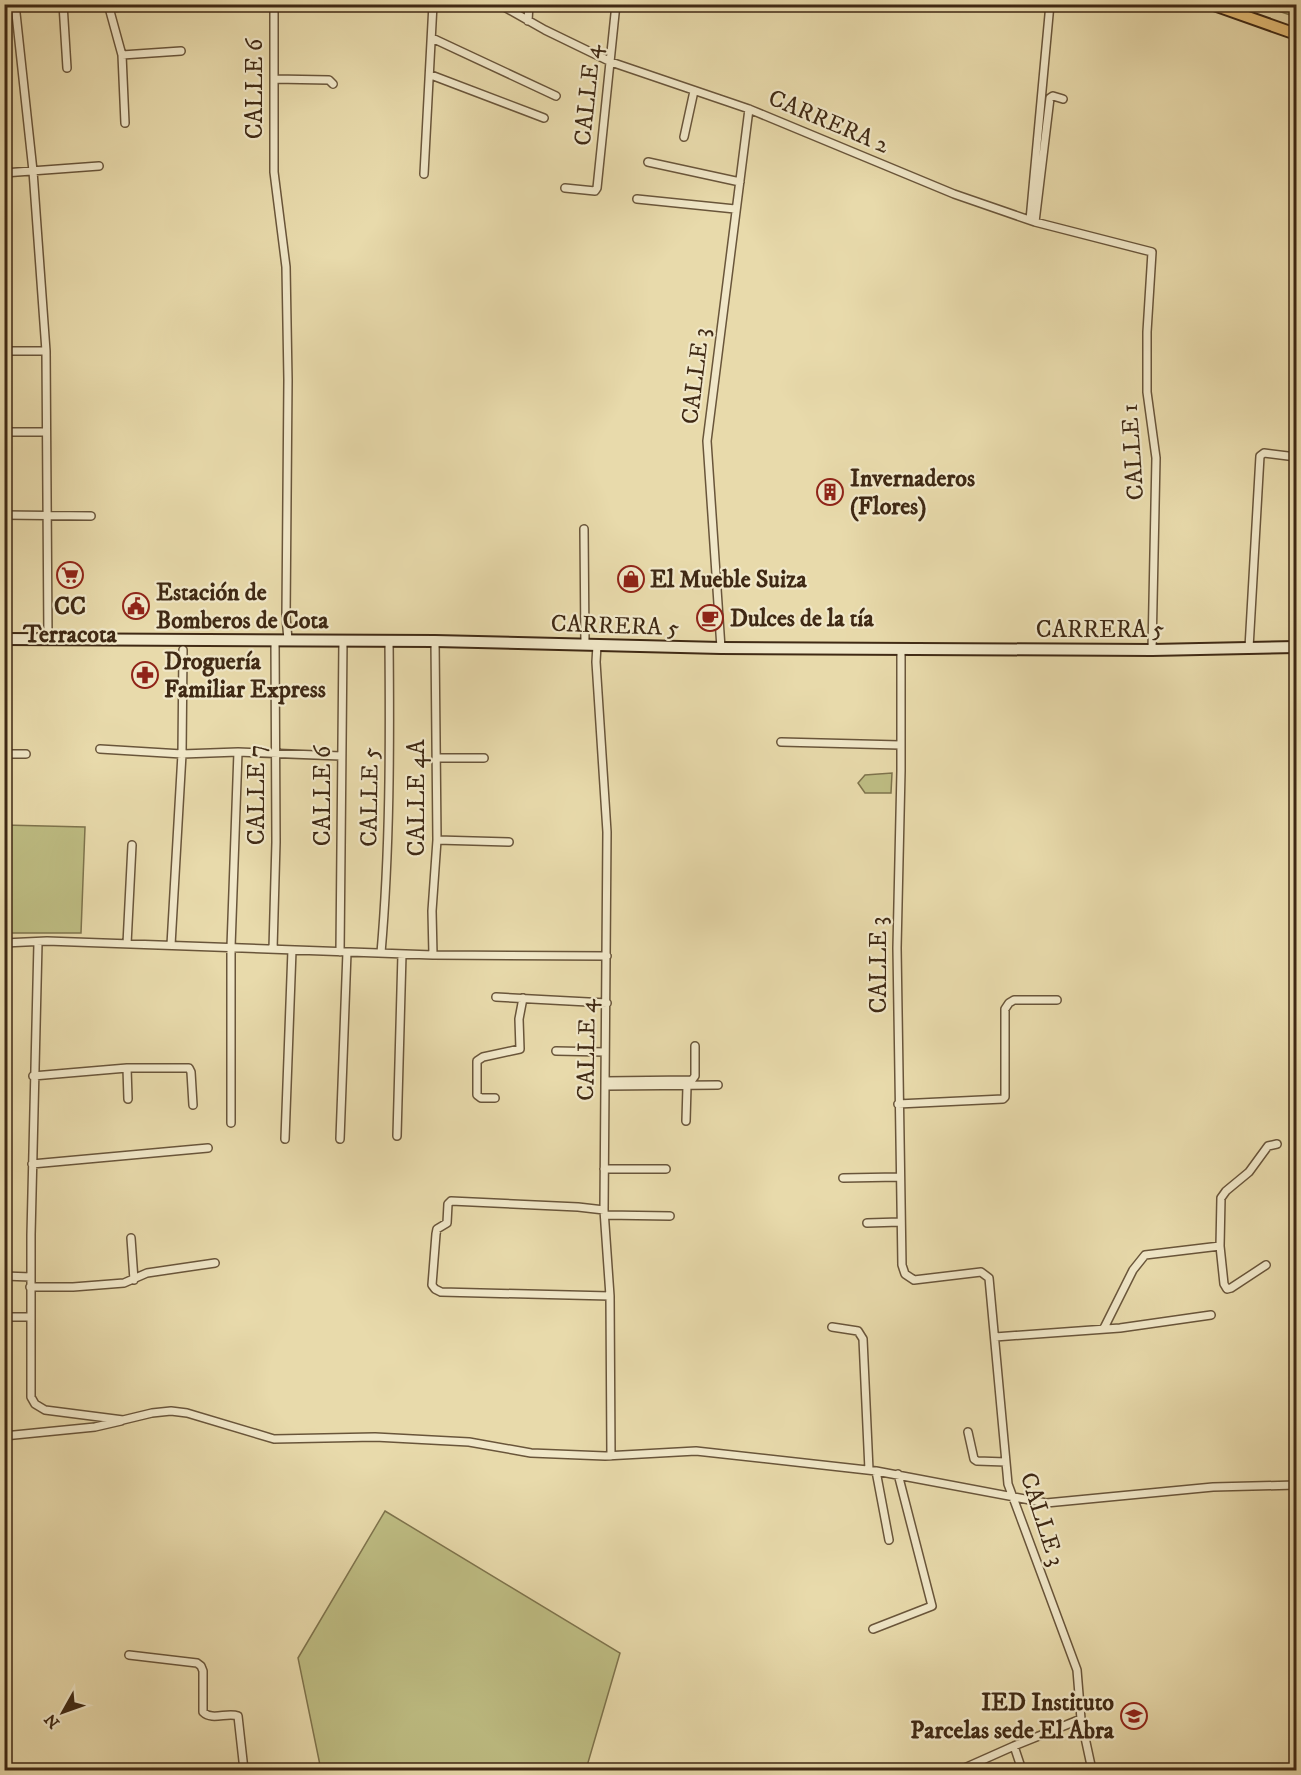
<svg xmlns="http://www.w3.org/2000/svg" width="1301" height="1775" font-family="'IM FELL DW Pica',serif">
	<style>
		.green { fill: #bebd83; stroke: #7e734c; stroke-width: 1.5 }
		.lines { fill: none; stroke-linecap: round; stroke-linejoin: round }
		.street-casing { stroke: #69553a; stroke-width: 10 }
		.secondary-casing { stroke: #3f2914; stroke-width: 14 }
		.primary-casing { stroke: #3f2914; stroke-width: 14 }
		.street { stroke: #f0e7c8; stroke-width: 7 }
		.secondary { stroke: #f0e7c8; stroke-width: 10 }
		.primary { stroke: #e4bd76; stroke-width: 10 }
		.labels { text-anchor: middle; stroke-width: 4.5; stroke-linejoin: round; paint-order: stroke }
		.street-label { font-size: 24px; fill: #3f2914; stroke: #f0e7c8 }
		.poi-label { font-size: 24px; font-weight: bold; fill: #3f2914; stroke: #f0e7c8; text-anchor: start }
	</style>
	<rect width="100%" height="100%" fill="#e8daab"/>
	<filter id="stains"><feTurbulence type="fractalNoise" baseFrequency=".00333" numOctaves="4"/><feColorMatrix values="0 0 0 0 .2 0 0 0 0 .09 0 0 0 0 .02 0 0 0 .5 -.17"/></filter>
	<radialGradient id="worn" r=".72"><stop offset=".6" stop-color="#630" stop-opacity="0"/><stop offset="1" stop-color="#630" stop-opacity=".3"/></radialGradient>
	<path class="green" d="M1261 5H1296V17Z
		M892 773 891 793H865L858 783 865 775Z
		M4 825 85 827 81 933H5Z
		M385 1511 620 1653 587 1766 592 1770H321L298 1658Z"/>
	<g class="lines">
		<defs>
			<path id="street" d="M15 4 33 171 46 351 48 639
				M63 4 67 68
				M108 4 122 55 125 123
				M274 4V172L286 267 288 380 286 616 288 640
				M499 4 545 30 611 62 749 109 954 194 1035 222 1152 252 1147 332V392L1156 458 1152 650
				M108 8 155 4
				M528 21 529 4
				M432 38 556 96
				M122 55 181 51
				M431 75 544 118
				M274 79 329 80 333 84
				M684 137 694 91
				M648 162 740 182
				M4 173 99 166
				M424 174 433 4
				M565 188 595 191 597 188 616 4
				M637 199 735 209
				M1030 220 1050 4
				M1035 222 1050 98 1053 96 1063 99
				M4 351H46
				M4 432H46
				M4 515 91 516
				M584 529 585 645
				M597 645 596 662 607 832 604 1210 610 1296 611 1456
				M721 648 707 441 749 109
				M1249 648 1260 456 1264 453 1296 457
				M901 649V771L897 948 902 1265 905 1274 914 1280 981 1272 989 1278 1008 1484 1077 1670 1081 1719 1092 1770
				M781 742 900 745
				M100 749 182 754 238 752 341 756
				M4 754H26
				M436 758H484
				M437 840 509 842
				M4 943 47 941 433 955 607 956
				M38 943 31 1235V1397L35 1404 45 1410 123 1420 152 1413 171 1411 187 1413 274 1439 375 1437 469 1442 531 1453 605 1456 696 1451 876 1471 1046 1503 1213 1487 1296 1485
				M127 944 132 845
				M171 945 182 754 183 650
				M273 949 276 842 275 640
				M340 952 343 640
				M381 953C390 849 390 745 389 641
				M433 955 432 911 437 840 435 641
				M496 997 607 1003
				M556 1051 605 1052
				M127 1068 128 1099
				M33 1076 127 1068H189L191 1072 193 1105
				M605 1081 692 1080 695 1076V1046
				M606 1086 718 1085
				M495 1098H481L477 1095V1061L483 1057 520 1049 519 1019 523 998
				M898 1104 1003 1099 1005 1097V1009L1009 1003 1014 1000H1057
				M686 1121 687 1086
				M231 1123V947L238 752
				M397 1136 402 954
				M285 1139 292 950
				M340 1139 347 952
				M32 1164 208 1148
				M604 1169H666
				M843 1178 899 1177
				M604 1210 578 1207 451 1201 448 1204 447 1223 437 1229 436 1234 432 1285 435 1289 441 1292 610 1296
				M605 1215 670 1216
				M867 1223 900 1222
				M131 1238 134 1280
				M1266 1265 1231 1288 1227 1289 1224 1284 1220 1246 1221 1198 1226 1191 1249 1172 1268 1146 1277 1144
				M4 1276 31 1277
				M30 1287H73L124 1283 147 1273 215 1263
				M4 1317H30
				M832 1327 858 1331 863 1339 869 1470
				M1104 1328 1133 1270 1145 1255 1220 1246
				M995 1337 1120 1328 1211 1315
				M968 1432 974 1459 977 1461 1006 1462
				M4 1436 95 1427 121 1421
				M876 1471 889 1540
				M873 1629 932 1606 898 1474
				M129 1655 197 1663 201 1666 203 1671V1712C212 1721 227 1712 238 1716L244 1770
				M1014 1746 1022 1770
				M960 1770 1014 1746 1081 1719"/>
			<path id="secondary" d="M4 639 435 641 721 648 1152 650 1296 647"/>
			<path id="primary" d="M1211 4 1296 34"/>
		</defs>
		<use href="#street" class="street-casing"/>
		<use href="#secondary" class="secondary-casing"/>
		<use href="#primary" class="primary-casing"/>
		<use href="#street" class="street"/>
		<use href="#secondary" class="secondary"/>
		<use href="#primary" class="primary"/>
	</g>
	<defs>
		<symbol id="building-ring" viewBox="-11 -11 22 22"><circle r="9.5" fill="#f0e7c8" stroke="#8f2418" stroke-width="1.5"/><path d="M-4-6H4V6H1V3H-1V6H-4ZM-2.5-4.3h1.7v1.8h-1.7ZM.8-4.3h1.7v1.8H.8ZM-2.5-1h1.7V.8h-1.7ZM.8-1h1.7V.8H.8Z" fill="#8f2418"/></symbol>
		<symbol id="supermarket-ring" viewBox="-11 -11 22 22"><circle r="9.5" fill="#f0e7c8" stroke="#8f2418" stroke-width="1.5"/><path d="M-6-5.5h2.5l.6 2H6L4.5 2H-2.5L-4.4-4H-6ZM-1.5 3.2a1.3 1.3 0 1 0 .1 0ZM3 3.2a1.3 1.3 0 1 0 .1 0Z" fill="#8f2418"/></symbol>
		<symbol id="shop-ring" viewBox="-11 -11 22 22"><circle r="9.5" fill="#f0e7c8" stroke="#8f2418" stroke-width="1.5"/><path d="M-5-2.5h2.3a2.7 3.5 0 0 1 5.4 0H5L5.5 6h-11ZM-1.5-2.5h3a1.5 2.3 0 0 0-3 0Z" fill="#8f2418"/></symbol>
		<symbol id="civic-ring" viewBox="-11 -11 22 22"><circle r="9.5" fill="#f0e7c8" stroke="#8f2418" stroke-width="1.5"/><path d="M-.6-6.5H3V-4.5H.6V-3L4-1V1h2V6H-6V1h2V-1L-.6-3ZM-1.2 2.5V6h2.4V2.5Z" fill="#8f2418"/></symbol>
		<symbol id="cafe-ring" viewBox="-11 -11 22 22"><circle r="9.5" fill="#f0e7c8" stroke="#8f2418" stroke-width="1.5"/><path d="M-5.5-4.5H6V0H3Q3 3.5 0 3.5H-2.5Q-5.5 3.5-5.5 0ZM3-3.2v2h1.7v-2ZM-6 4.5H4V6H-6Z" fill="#8f2418"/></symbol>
		<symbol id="pharmacy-ring" viewBox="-11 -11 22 22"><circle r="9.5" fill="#f0e7c8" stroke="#8f2418" stroke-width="1.5"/><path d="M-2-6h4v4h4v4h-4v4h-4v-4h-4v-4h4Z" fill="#8f2418"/></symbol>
		<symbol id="school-ring" viewBox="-11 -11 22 22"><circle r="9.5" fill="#f0e7c8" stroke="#8f2418" stroke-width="1.5"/><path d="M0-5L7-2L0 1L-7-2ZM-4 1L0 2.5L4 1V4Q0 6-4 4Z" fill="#8f2418"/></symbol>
	</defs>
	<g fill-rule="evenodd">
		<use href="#building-ring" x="815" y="477" width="30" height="30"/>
		<use href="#supermarket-ring" x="55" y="560" width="30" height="30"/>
		<use href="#shop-ring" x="616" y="564" width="30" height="30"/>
		<use href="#civic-ring" x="121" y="591" width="30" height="30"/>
		<use href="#cafe-ring" x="695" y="603" width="30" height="30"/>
		<use href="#pharmacy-ring" x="130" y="660" width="30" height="30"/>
		<use href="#school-ring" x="1119" y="1701" width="30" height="30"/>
	</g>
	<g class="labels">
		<g class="street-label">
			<text transform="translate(254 89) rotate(-90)" y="8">CALLE 6</text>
			<text transform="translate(587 95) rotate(-84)" y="8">CALLE 4</text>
			<text transform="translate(829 121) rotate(23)" y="8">CARRERA 2</text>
			<text transform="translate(695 376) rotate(-83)" y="8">CALLE 3</text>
			<text transform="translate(1132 452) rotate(-94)" y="8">CALLE 1</text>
			<text transform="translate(615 625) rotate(2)" y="8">CARRERA 5</text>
			<text x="1100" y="637">CARRERA 5</text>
			<text transform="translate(256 795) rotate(-90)" y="8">CALLE 7</text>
			<text transform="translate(322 796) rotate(-90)" y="8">CALLE 6</text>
			<text transform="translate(369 797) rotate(-89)" y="8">CALLE 5</text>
			<text transform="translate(416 798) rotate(-90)" y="8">CALLE 4A</text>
			<text transform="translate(878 965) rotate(-90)" y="8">CALLE 3</text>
			<text transform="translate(586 1050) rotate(-89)" y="8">CALLE 4</text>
			<text transform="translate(1043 1519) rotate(72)" y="8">CALLE 3</text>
		</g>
		<g class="poi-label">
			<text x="850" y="486">Invernaderos<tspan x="850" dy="28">(Flores)</tspan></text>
			<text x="650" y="587">El Mueble Suiza</text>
			<text x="156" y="600">Estación de<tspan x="156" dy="28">Bomberos de Cota</tspan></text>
			<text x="70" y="614" text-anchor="middle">CC<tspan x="70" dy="28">Terracota</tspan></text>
			<text x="730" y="626">Dulces de la tía</text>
			<text x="164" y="669">Droguería<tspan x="164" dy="28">Familiar Express</tspan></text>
			<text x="1114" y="1710" text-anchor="end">IED Instituto<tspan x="1114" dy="28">Parcelas sede El Abra</tspan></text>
		</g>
	</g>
	<rect width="1301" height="1775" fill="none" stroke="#e8daab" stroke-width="24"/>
	<rect x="6" y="6" width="1289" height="1763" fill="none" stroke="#3f2914" stroke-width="3"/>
	<rect x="12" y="12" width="1277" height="1751" fill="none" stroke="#3f2914" stroke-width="1.5"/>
	<g transform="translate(63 1712) rotate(230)" stroke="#f0e7c8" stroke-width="4.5" paint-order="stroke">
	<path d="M0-4.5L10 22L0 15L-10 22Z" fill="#3f2914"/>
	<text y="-9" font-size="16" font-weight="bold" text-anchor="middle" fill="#3f2914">N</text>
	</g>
	<rect width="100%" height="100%" filter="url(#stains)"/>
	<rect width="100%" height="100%" fill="url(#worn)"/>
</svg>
